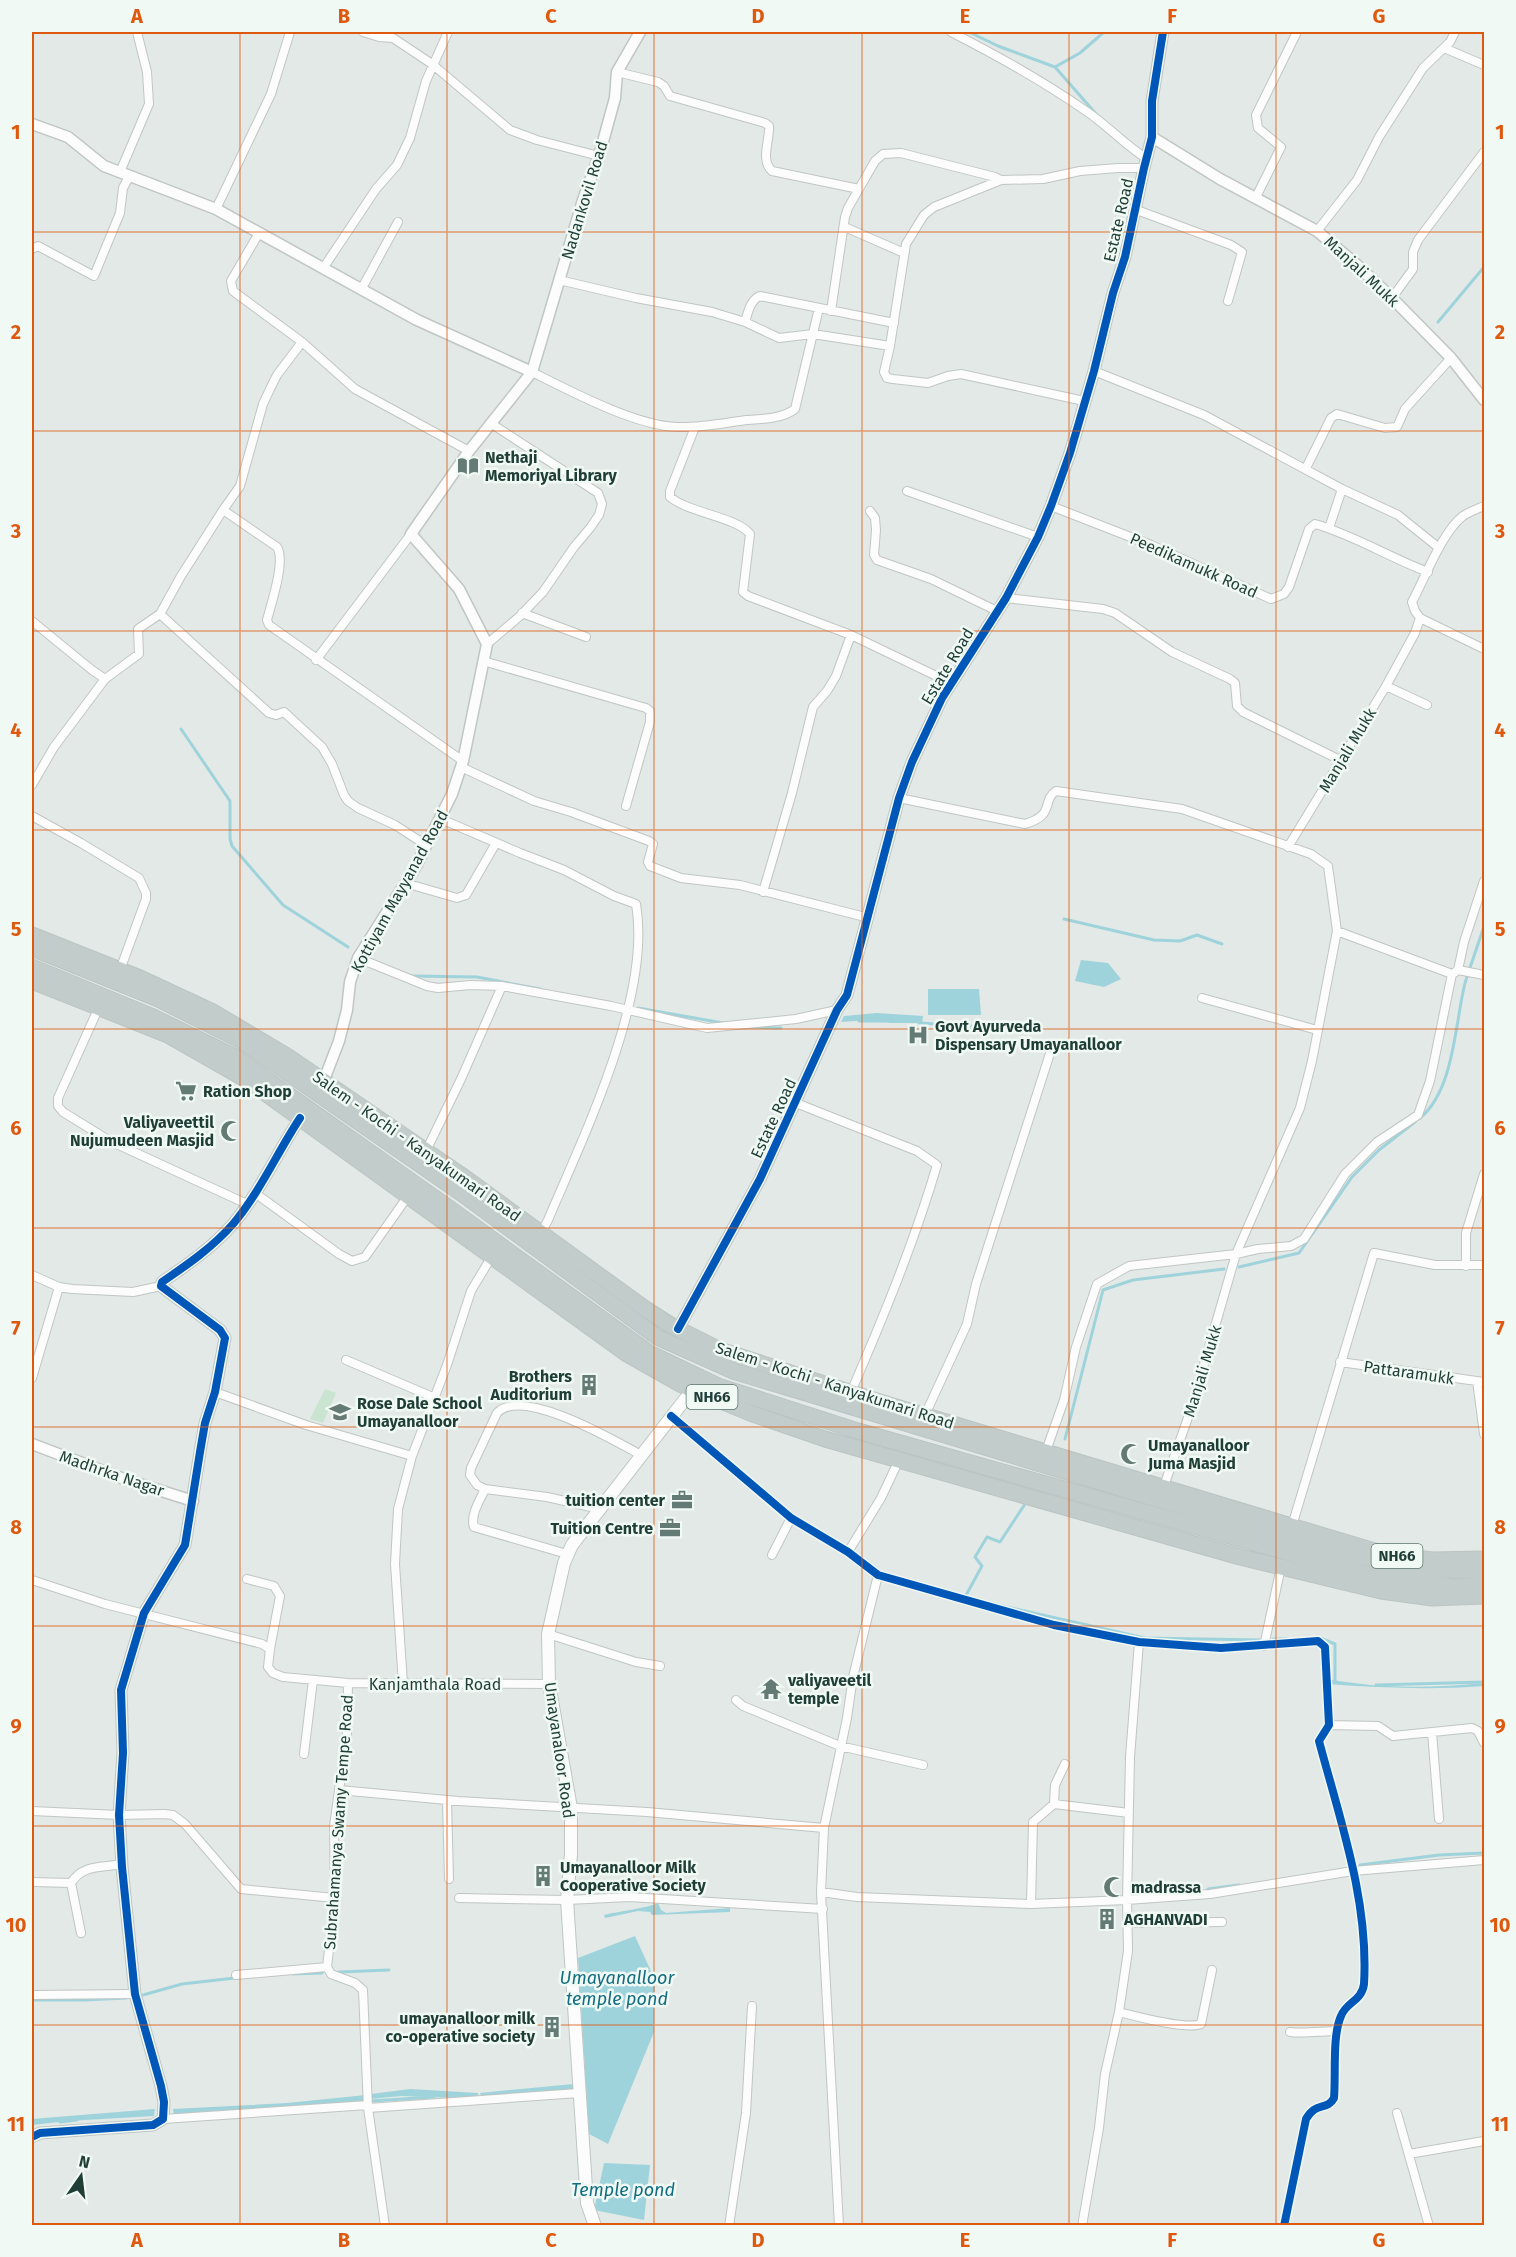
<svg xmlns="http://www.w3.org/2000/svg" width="1516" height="2257" font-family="'Fira Sans',sans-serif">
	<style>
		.green { fill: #cae4d2 }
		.water { fill: #9fd3dc }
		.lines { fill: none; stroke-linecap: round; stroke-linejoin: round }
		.stream { stroke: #9fd3dc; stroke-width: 3 }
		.minor-casing { stroke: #c0c6c3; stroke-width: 10 }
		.tertiary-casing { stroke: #c0c6c3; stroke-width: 13 }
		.secondary-casing { stroke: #bec7c4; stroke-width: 14 }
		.trunk-casing { stroke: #bbc5c3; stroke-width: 17 }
		.minor { stroke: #fbfcfb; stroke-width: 8 }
		.tertiary { stroke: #fbfcfb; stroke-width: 10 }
		.secondary { stroke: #fbfcfb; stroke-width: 12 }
		.trunk { stroke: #c2ccca; stroke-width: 15 }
		.cycleway-casing { stroke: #f1f9f5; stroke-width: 11 }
		.cycleway { stroke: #0057b8; stroke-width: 8 }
		.grid { fill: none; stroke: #de580e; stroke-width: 1.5; stroke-opacity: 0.55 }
		.labels { text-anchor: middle; stroke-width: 5; stroke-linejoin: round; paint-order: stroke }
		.shield { fill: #f1f9f5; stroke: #5e766f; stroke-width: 1.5 }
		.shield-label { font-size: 15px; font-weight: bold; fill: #1f3e36 }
		.street-label { font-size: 16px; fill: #1f3e36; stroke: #f1f9f5 }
		.poi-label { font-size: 16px; font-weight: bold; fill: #1f3e36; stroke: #f1f9f5; text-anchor: start }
		.water-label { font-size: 18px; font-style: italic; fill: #136d80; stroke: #f1f9f5 }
		.neatline { fill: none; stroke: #de580e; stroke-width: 2 }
		.grid-label { font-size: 20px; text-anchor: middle; font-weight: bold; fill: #de580e }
	</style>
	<rect width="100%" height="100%" fill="#e3e9e6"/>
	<path class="green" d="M325 1389 336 1393 323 1423 310 1419Z"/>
	<path class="water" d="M1081 960 1108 963 1121 979 1104 987 1075 981Z
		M928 989H979L981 1015H928Z
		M877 1013 923 1016 922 1023H890L870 1020 841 1022 844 1016Z
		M1328 1679C1379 1689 1433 1688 1484 1683V1686C1432 1690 1381 1688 1328 1684Z
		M658 1903 661 1910 666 1913 730 1908V1912L652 1915 650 1912 638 1911 605 1918 604 1915C615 1912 652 1907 658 1903Z
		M635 1936 655 1980 654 2032 608 2144 589 2134 578 1958Z
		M573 2084V2089L482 2099 480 2093Z
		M410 2089 478 2093 479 2099 401 2096 370 2099 371 2094Z
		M366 2095 365 2101 174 2116 173 2109 287 2103Z
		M155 2109 154 2116 68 2121 32 2125V2119Z
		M604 2163 650 2165 644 2220 594 2210Z"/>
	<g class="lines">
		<path class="stream" d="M969 32 998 46 1055 67 1097 115
			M1055 67 1080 53 1104 32
			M1438 322 1484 267
			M181 729 230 801V839L232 846 283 905 348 947
			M1064 919 1154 940 1180 941 1197 935 1222 944
			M412 976 477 977 540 989
			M638 1008 723 1023
			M859 1021H885
			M919 1023 974 1026
			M748 1027 781 1028
			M1420 1118C1454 1091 1455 1023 1465 983 1471 964 1478 945 1484 926
			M1239 1267 1299 1253 1352 1177 1379 1150 1415 1122
			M1065 1439 1103 1290 1133 1280 1224 1269
			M965 1597 982 1566 975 1557 987 1537 1000 1542 1025 1504
			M998 1605 1145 1638 1261 1640
			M1320 1638 1335 1644V1682
			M1273 1639H1287
			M1376 1685 1484 1682
			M1360 1865 1439 1855 1484 1853
			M1208 1889 1239 1885
			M339 1972 389 1970
			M293 1974 322 1973
			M143 1995 182 1984 235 1978
			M32 2000H85L126 1998
			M370 2101 434 2097
			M60 2122 77 2120"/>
		<defs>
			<path id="minor" d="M363 32 379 37 393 38 432 64 510 130 537 140 599 156
				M951 32C998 56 1043 81 1086 111 1107 125 1125 145 1147 159
				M1444 48 1484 65
				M617 72 658 82 664 86 670 96 765 123 769 126C770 140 760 160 772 171L859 189
				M120 172 149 104 147 72 137 32
				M1256 197 1281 147 1258 128 1256 115 1297 32
				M216 209 271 94 290 32
				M1134 209 1231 245 1242 252 1228 301
				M847 228 904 253
				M1317 231 1357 180 1379 137 1423 68 1450 42 1455 32
				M259 233 231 281 233 291 302 342 355 389 469 451
				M32 249 38 246 94 276 120 213 123 188 129 177
				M324 267 376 189 397 165 410 138 426 81 448 32
				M559 280 636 298 712 312 745 322 779 338 813 334 890 346 884 372 887 378 893 379 928 383 948 376 961 374 1084 401
				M362 288 398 222
				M1392 298 1413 269V252L1418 240 1484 152
				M831 311 845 217 848 208 875 161 883 154 901 153 995 177 1001 180
				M745 322C748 313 750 300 760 296L894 323
				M302 342 277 375 270 389 263 404 240 486 223 510 277 547C286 561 271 604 267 620L269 625 463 761
				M890 346 906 244 924 215 934 207 1001 180 1043 179 1080 171 1118 168H1144
				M1094 371 1204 415 1342 489 1329 528
				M532 372C570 391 636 426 677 427 700 428 724 423 746 420 761 419 782 419 795 409L819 308
				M695 427 670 491V497C689 513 737 517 750 534L743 592 748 596 851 635 951 683
				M1306 468 1331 418 1337 414 1385 428 1397 427 1405 409 1451 358
				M1342 489 1398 515 1439 548
				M907 491 1038 537
				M1051 506 1151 545 1271 599 1284 594 1289 587 1309 529 1315 524C1354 535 1390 558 1428 572
				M870 511 875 518 876 530 874 555 877 560 931 579 997 611
				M1006 598 1103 609 1115 613 1172 652 1230 679 1235 683 1237 706 1243 712 1342 761
				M522 613 586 637
				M160 614 181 576 223 510
				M1420 618 1484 649
				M32 621 92 670 105 679
				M487 644 520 616 543 592 574 547 590 528 599 515 602 504 598 493 492 424
				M316 660 411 534
				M483 661 646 708 650 711V722L626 806
				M1386 686 1427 705
				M461 767 534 801 571 812 649 841 653 844 648 862 650 866 681 878 740 885 869 918
				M32 785 54 747 105 679 139 654 138 629 160 614 269 713 276 715 284 712 322 747 332 764 344 795 348 801 358 808 395 825 426 845
				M899 798 1025 824C1056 815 1041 801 1056 791L1182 809 1311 854 1328 866 1337 931 1312 1061 1300 1108 1236 1254 1191 1409 1164 1486
				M32 816 81 843 139 878 146 893V899L120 970
				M441 819 520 853 564 870 614 896 636 904C652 996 584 1135 548 1220L541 1233
				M1288 847 1386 686 1415 633 1420 618 1415 611 1412 602C1425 578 1442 532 1463 516 1469 512 1477 509 1484 506
				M405 883 457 898 466 895 496 843
				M763 892 792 793 813 707 827 691 836 676 851 635
				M1337 931 1452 974
				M358 958 427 986 438 988 470 985 502 986 611 1006 707 1028 796 1019 837 1010
				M1458 970 1464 942 1484 881
				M1454 973 1458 970 1484 975
				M1202 998 1317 1030
				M99 1007 58 1098V1106L63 1112 110 1141 247 1204
				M796 1103 917 1151 937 1165C914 1243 883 1318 851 1392
				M426 1151 461 1079 502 986
				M255 1193 339 1254 352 1261 365 1257 408 1196
				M1466 1266V1233L1484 1174
				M32 1275 59 1287 72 1289 133 1292 161 1286
				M346 1360 435 1398
				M1340 1362 1484 1382
				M32 1378 59 1287
				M1477 1381 1484 1434
				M215 1392 306 1425 412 1456
				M925 1415 967 1324 976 1284 1053 1044
				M671 1416 791 1518 848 1552 878 1575 1054 1625 1139 1642 1221 1648 1318 1641 1325 1647 1329 1725 1319 1741C1340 1820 1369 1901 1364 1984 1362 2001 1346 2002 1341 2016 1332 2036 1336 2075 1334 2098 1327 2111 1316 2101 1306 2119L1284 2226
				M1046 1451 1064 1400 1076 1347 1097 1284 1129 1266 1236 1254 1258 1249 1291 1246 1304 1239 1345 1174 1377 1142 1418 1115 1430 1081 1452 974
				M485 1489C480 1500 470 1515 474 1527L567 1554
				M600 1509 547 1497 485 1489 477 1485 470 1475 471 1468 497 1413C522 1386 615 1441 641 1455
				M1292 1526 1374 1253 1435 1265H1484
				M848 1552 881 1498 899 1460
				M772 1555 791 1518
				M247 1579 274 1586 280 1596 270 1649
				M32 1580 105 1604 262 1644 270 1649 268 1667 273 1673 283 1677 348 1683 549 1684
				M548 1634 636 1662 660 1666
				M1264 1646 1281 1567
				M348 1683 347 1733 334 1826 335 1898 327 1967 331 1974 355 1983 363 1990 368 2108 385 2226
				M403 1684 395 1564 398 1509 412 1456 447 1365 471 1291 492 1256
				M736 1700 743 1706 840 1746 923 1765
				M1329 1725 1378 1726 1393 1736 1472 1728 1478 1731 1484 1743
				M1432 1732 1439 1819
				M304 1754 313 1680
				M1065 1764 1055 1785 1054 1804 1129 1813
				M339 1790 458 1801 647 1812 824 1828
				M447 1800 449 1879
				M32 1811 119 1815 164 1814 173 1815 185 1824 241 1889 335 1898
				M32 1882 71 1883C83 1864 101 1868 122 1864
				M71 1883 81 1933
				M821 1892 824 1828 847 1718 853 1677 878 1575
				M459 1898 567 1900 629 1897 823 1909
				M1031 1904 1033 1822 1054 1804
				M1127 1923 1222 1922
				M236 1975 327 1967
				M32 1995 135 1994
				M1119 2012C1135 2016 1186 2030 1201 2024L1212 1970
				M1290 2032C1304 2034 1323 2031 1337 2031
				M368 2108 579 2093
				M1397 2113 1429 2226
				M163 2119 368 2105
				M1409 2154 1484 2141
				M729 2226 746 2113 752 2006
				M839 2226 821 1892 857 1897 1031 1904 1127 1900 1210 1894 1353 1871 1484 1860
				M1082 2226 1099 2128 1105 2074 1119 2012 1128 1951 1127 1900 1130 1757 1139 1642"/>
			<path id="tertiary" d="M32 124 68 137 104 166 216 209 417 320 532 372
				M1152 137 1220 179 1317 231 1357 265 1392 298 1451 358 1484 400
				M324 1080 339 1041 347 1010 350 982 358 958 416 866 452 794 463 761 487 644 459 589 411 534 469 451 532 372 583 200 599 156 615 98 617 72 640 32
				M678 1329 760 1179 837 1010 847 995 899 798 912 762 942 698 1006 598 1038 537 1051 506 1070 453 1094 371 1113 293 1125 257 1144 168 1152 137V101L1163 32
				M32 1444 124 1479 193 1501
				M32 2137 40 2133 153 2125 163 2119 164 2102 161 2086 135 1994 122 1867 119 1815 123 1753 121 1690 144 1613 185 1545 200 1452 205 1423 215 1392 225 1338 220 1330 161 1286 162 1282C187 1265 213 1247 233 1224 260 1192 277 1153 300 1118"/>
			<path id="secondary" d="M595 2226 587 2203 567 1900 571 1854V1808L549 1684 548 1634 564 1563 572 1545 693 1389"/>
			<path id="trunk" d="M32 935 140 978 213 1012 287 1056 461 1175 644 1308 672 1326 720 1350 880 1402 1384 1554 1432 1560 1484 1559
				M32 948 156 998 242 1041 461 1193 657 1337 733 1371 1302 1543C1363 1559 1420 1574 1484 1570
				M32 967 151 1016 235 1057 446 1206 649 1353 718 1386 858 1431 1364 1574 1454 1587 1484 1585
				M32 981 168 1035 247 1080 627 1354 682 1385 750 1413 825 1439 1240 1557 1381 1591 1432 1598 1484 1596"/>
		</defs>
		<use href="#minor" class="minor-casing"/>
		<use href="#tertiary" class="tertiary-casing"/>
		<use href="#secondary" class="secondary-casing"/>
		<use href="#trunk" class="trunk-casing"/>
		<use href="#minor" class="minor"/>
		<use href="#tertiary" class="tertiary"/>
		<use href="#secondary" class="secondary"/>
		<use href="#trunk" class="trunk"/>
		<defs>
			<path id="cycleway" d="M678 1329 760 1179 837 1010 847 995 899 798 912 762 942 698 1006 598 1038 537 1051 506 1070 453 1094 371 1113 293 1125 257 1144 168 1152 137V101L1163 32
				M671 1416 791 1518 848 1552 878 1575 1054 1625 1139 1642 1221 1648 1318 1641 1325 1647 1329 1725 1319 1741C1340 1820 1369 1901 1364 1984 1362 2001 1346 2002 1341 2016 1332 2036 1336 2075 1334 2098 1327 2111 1316 2101 1306 2119L1284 2226
				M32 2137 40 2133 153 2125 163 2119 164 2102 161 2086 135 1994 122 1867 119 1815 123 1753 121 1690 144 1613 185 1545 200 1452 205 1423 215 1392 225 1338 220 1330 161 1286 162 1282C187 1265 213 1247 233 1224 260 1192 277 1153 300 1118"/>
		</defs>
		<use href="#cycleway" class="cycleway-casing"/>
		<use href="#cycleway" class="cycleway"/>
	</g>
	<path class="grid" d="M240 32V2226M447 32V2226M654 32V2226M862 32V2226M1069 32V2226M1276 32V2226M32 232H1484M32 431H1484M32 631H1484M32 830H1484M32 1029H1484M32 1228H1484M32 1427H1484M32 1626H1484M32 1826H1484M32 2025H1484"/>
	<defs>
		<symbol id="library-bare" viewBox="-9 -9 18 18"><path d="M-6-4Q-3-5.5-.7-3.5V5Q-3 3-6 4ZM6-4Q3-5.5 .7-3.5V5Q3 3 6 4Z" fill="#647a74" stroke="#f1f9f5" stroke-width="2.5" paint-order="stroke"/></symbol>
		<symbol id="hospital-bare" viewBox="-9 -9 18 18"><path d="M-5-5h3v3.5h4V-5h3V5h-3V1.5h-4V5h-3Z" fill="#647a74" stroke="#f1f9f5" stroke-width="2.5" paint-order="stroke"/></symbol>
		<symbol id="supermarket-bare" viewBox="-9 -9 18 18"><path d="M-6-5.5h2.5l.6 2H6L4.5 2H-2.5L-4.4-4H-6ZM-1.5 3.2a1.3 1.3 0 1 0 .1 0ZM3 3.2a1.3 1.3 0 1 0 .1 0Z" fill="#647a74" stroke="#f1f9f5" stroke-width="2.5" paint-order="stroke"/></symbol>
		<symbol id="mosque-bare" viewBox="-9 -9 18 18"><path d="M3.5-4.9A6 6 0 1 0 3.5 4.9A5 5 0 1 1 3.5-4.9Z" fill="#647a74" stroke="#f1f9f5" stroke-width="2.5" paint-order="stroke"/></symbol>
		<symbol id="building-bare" viewBox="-9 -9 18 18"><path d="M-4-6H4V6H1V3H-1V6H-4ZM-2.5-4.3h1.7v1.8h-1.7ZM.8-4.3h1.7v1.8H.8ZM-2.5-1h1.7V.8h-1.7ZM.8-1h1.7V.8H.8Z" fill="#647a74" stroke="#f1f9f5" stroke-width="2.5" paint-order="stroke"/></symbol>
		<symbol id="school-bare" viewBox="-9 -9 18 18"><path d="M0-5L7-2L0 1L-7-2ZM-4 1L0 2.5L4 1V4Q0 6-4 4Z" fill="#647a74" stroke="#f1f9f5" stroke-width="2.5" paint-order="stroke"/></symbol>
		<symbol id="office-bare" viewBox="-9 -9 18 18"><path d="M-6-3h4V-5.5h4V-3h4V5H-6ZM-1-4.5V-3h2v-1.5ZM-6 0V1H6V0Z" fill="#647a74" stroke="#f1f9f5" stroke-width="2.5" paint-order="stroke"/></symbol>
		<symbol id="temple-bare" viewBox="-9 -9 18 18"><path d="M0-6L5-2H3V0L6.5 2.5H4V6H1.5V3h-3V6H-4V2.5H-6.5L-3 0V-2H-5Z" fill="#647a74" stroke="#f1f9f5" stroke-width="2.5" paint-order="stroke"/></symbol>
	</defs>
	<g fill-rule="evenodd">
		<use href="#library-bare" x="453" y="451" width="30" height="30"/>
		<use href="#hospital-bare" x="903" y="1020" width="30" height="30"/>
		<use href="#supermarket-bare" x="171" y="1076" width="30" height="30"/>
		<use href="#mosque-bare" x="216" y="1116" width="30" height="30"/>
		<use href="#building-bare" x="574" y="1370" width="30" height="30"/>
		<use href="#school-bare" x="325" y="1397" width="30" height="30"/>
		<use href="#mosque-bare" x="1116" y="1439" width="30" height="30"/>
		<use href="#office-bare" x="667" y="1485" width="30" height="30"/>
		<use href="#office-bare" x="655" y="1513" width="30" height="30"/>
		<use href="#temple-bare" x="756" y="1674" width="30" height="30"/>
		<use href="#building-bare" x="528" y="1861" width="30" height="30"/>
		<use href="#mosque-bare" x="1099" y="1872" width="30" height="30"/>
		<use href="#building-bare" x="1092" y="1904" width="30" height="30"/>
		<use href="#building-bare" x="537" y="2012" width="30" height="30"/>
	</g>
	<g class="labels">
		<g class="shield">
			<rect x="686.5" y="1385" width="51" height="24" rx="4.5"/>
			<rect x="1371.5" y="1544" width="51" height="24" rx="4.5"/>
		</g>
		<g class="shield-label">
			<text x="712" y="1402">NH66</text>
			<text x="1397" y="1561">NH66</text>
		</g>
		<g class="street-label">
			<text transform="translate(584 200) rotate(-73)" y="6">Nadankovil Road</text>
			<text transform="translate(1118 220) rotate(-77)" y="6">Estate Road</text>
			<text transform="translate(1362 271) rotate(43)" y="6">Manjali Mukk</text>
			<text transform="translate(1194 565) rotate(24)" y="6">Peedikamukk Road</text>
			<text transform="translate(947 666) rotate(-59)" y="6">Estate Road</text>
			<text transform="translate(1347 750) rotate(-59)" y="6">Manjali Mukk</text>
			<text transform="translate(399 891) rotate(-61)" y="6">Kottiyam Mayyanad Road</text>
			<text transform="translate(773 1118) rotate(-65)" y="6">Estate Road</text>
			<text transform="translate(417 1146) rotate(35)" y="6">Salem - Kochi - Kanyakumari Road</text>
			<text transform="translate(1202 1371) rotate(-73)" y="6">Manjali Mukk</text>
			<text transform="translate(1409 1372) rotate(8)" y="6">Pattaramukk</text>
			<text transform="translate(835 1385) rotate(18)" y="6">Salem - Kochi - Kanyakumari Road</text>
			<text transform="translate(112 1473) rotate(19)" y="6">Madhrka Nagar</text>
			<text x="435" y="1690">Kanjamthala Road</text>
			<text transform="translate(560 1750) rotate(82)" y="6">Umayanaloor Road</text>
			<text transform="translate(338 1822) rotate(-86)" y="6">Subrahamanya Swamy Tempe Road</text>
		</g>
		<g class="poi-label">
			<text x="485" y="463">Nethaji<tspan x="485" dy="18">Memoriyal Library</tspan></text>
			<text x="935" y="1032">Govt Ayurveda<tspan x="935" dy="18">Dispensary Umayanalloor</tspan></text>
			<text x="203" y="1097">Ration Shop</text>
			<text x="214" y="1128" text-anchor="end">Valiyaveettil<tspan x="214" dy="18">Nujumudeen Masjid</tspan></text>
			<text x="572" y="1382" text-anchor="end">Brothers<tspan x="572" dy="18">Auditorium</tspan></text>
			<text x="357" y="1409">Rose Dale School<tspan x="357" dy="18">Umayanalloor</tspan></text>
			<text x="1148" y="1451">Umayanalloor<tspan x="1148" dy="18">Juma Masjid</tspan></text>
			<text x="665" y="1506" text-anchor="end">tuition center</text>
			<text x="653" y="1534" text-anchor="end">Tuition Centre</text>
			<text x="788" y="1686">valiyaveetil<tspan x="788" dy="18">temple</tspan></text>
			<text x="560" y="1873">Umayanalloor Milk<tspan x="560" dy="18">Cooperative Society</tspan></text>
			<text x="1131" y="1893">madrassa</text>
			<text x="1124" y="1925">AGHANVADI</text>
			<text x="535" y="2024" text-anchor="end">umayanalloor milk<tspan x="535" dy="18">co-operative society</tspan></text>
		</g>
		<g class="water-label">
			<text x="617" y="1984">Umayanalloor<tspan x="617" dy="21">temple pond</tspan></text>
			<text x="623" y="2196">Temple pond</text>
		</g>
	</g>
	<rect width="1516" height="2257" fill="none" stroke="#f1f9f5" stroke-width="66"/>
	<g transform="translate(81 2176) rotate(14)" stroke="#f1f9f5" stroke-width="4.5" paint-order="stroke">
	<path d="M0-4.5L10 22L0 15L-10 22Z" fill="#1f3e36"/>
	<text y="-9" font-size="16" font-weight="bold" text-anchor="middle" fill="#1f3e36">N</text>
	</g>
	<rect x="33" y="33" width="1450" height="2191" class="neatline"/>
	<g class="grid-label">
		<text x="137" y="23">A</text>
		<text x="344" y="23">B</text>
		<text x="551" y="23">C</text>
		<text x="758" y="23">D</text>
		<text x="965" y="23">E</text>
		<text x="1172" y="23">F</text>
		<text x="1379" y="23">G</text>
		<text x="16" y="139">1</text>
		<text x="1500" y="139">1</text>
		<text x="16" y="339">2</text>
		<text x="1500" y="339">2</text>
		<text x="16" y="538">3</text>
		<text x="1500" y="538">3</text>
		<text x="16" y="737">4</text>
		<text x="1500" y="737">4</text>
		<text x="16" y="936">5</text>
		<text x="1500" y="936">5</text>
		<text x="16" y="1135">6</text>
		<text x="1500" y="1135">6</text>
		<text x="16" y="1335">7</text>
		<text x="1500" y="1335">7</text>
		<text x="16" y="1534">8</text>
		<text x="1500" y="1534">8</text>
		<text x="16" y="1733">9</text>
		<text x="1500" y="1733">9</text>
		<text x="16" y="1932">10</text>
		<text x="1500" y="1932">10</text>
		<text x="16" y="2131">11</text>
		<text x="1500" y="2131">11</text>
		<text x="137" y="2247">A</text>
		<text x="344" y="2247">B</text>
		<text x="551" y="2247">C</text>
		<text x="758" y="2247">D</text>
		<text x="965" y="2247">E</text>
		<text x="1172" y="2247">F</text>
		<text x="1379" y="2247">G</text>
	</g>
</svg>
